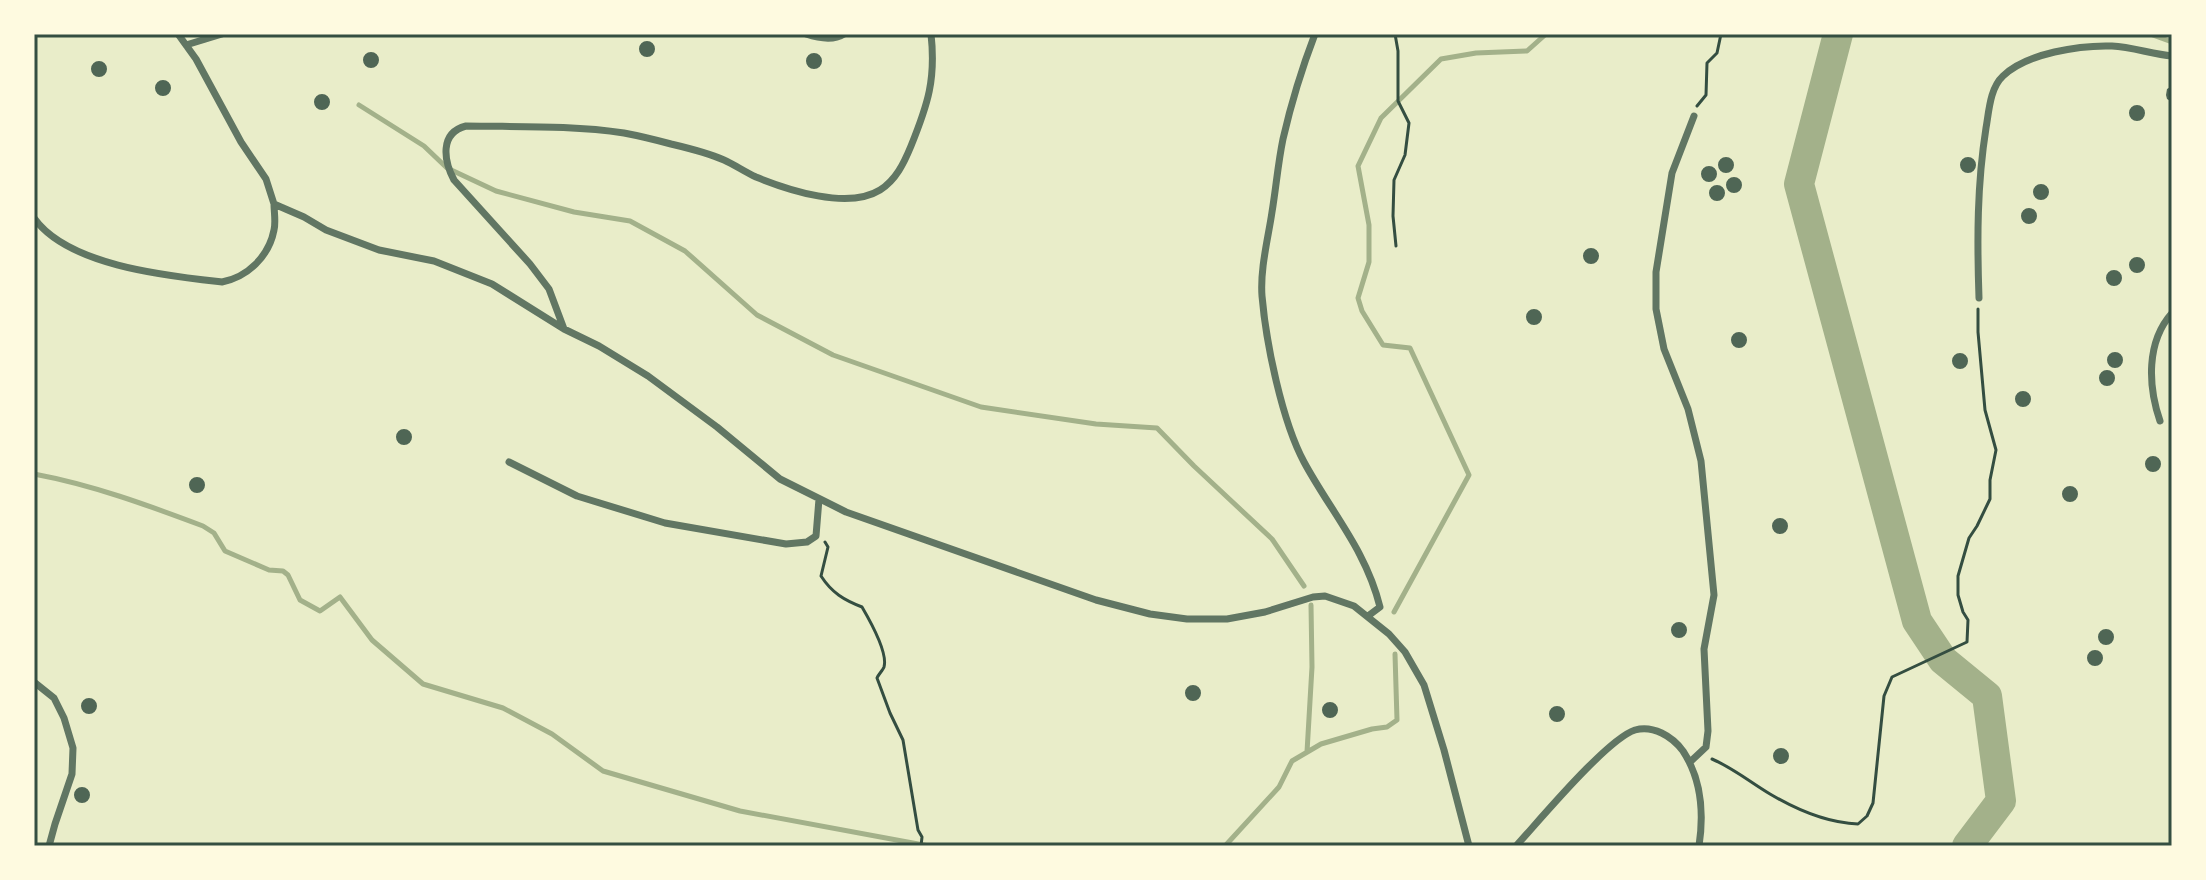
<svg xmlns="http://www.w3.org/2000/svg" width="2206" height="880" font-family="Bitter,serif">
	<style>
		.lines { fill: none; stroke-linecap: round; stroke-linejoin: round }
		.stream { stroke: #a3b18a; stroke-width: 5 }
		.river { stroke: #a3b18a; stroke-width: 30 }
		.building { fill: #4f6655 }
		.path { stroke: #344e41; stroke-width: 3 }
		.minor { stroke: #617663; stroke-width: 7 }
		.neatline { fill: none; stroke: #344e41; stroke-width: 3 }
	</style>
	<rect width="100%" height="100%" fill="#e9edc9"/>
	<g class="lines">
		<path class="stream" d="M2150 34 2172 42
			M359 105 424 146 447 168 496 191 574 212 630 221 685 251 757 315 833 355 981 407 1096 424 1157 428 1194 466 1272 539 1304 586
			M34 474C93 485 147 505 203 526L214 533 225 551 269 570 283 571 288 575 300 600 320 611 340 597 372 640 423 684 503 708 552 734 603 771 740 811 929 846
			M1394 612 1469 475 1410 348 1383 345 1362 311 1358 298 1369 262V225L1358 166 1381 118 1441 59 1476 53 1527 51 1546 34
			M1307 752 1312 667 1311 605
			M1225 846 1279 787 1292 761 1321 744 1372 729 1387 727 1397 720 1395 654"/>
		<path class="river" d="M1838 34 1799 184 1917 621 1943 660 1987 696 2001 801 1967 846"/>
	</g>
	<path class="building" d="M639 49a8 8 0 1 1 16 0a8 8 0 1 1-16 0Z
		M363 60a8 8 0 1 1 16 0a8 8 0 1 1-16 0Z
		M806 61a8 8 0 1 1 16 0a8 8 0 1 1-16 0Z
		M91 69a8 8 0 1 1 16 0a8 8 0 1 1-16 0Z
		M155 88a8 8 0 1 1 16 0a8 8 0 1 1-16 0Z
		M2172 86V102L2167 99 2166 95 2167 89Z
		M314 102a8 8 0 1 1 16 0a8 8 0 1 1-16 0Z
		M2129 113a8 8 0 1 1 16 0a8 8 0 1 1-16 0Z
		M1718 165a8 8 0 1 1 16 0a8 8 0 1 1-16 0Z
		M1960 165a8 8 0 1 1 16 0a8 8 0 1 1-16 0Z
		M1701 174a8 8 0 1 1 16 0a8 8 0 1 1-16 0Z
		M1726 185a8 8 0 1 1 16 0a8 8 0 1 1-16 0Z
		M2033 192a8 8 0 1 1 16 0a8 8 0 1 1-16 0Z
		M1709 193a8 8 0 1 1 16 0a8 8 0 1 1-16 0Z
		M2021 216a8 8 0 1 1 16 0a8 8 0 1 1-16 0Z
		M1583 256a8 8 0 1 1 16 0a8 8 0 1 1-16 0Z
		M2129 265a8 8 0 1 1 16 0a8 8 0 1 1-16 0Z
		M2106 278a8 8 0 1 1 16 0a8 8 0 1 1-16 0Z
		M1526 317a8 8 0 1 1 16 0a8 8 0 1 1-16 0Z
		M1731 340a8 8 0 1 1 16 0a8 8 0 1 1-16 0Z
		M2107 360a8 8 0 1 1 16 0a8 8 0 1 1-16 0Z
		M1952 361a8 8 0 1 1 16 0a8 8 0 1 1-16 0Z
		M2099 378a8 8 0 1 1 16 0a8 8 0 1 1-16 0Z
		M2015 399a8 8 0 1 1 16 0a8 8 0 1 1-16 0Z
		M396 437a8 8 0 1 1 16 0a8 8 0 1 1-16 0Z
		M2145 464a8 8 0 1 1 16 0a8 8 0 1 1-16 0Z
		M189 485a8 8 0 1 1 16 0a8 8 0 1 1-16 0Z
		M2062 494a8 8 0 1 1 16 0a8 8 0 1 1-16 0Z
		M1772 526a8 8 0 1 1 16 0a8 8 0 1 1-16 0Z
		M1671 630a8 8 0 1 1 16 0a8 8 0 1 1-16 0Z
		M2098 637a8 8 0 1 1 16 0a8 8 0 1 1-16 0Z
		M2087 658a8 8 0 1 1 16 0a8 8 0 1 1-16 0Z
		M1185 693a8 8 0 1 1 16 0a8 8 0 1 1-16 0Z
		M81 706a8 8 0 1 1 16 0a8 8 0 1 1-16 0Z
		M1322 710a8 8 0 1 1 16 0a8 8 0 1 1-16 0Z
		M1549 714a8 8 0 1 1 16 0a8 8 0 1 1-16 0Z
		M1773 756a8 8 0 1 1 16 0a8 8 0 1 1-16 0Z
		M74 795a8 8 0 1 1 16 0a8 8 0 1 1-16 0Z"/>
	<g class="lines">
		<path class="path" d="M1395 34 1398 51V101L1409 123 1405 155 1394 180 1393 216 1396 246
			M1697 106 1706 95 1707 63 1717 53 1721 34
			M825 542 828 547 821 576C832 593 844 600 862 607 869 619 888 653 884 667 883 670 878 675 877 678L890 713 903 740 918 830 922 837 921 846
			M1712 759C1733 768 1750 782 1770 794 1797 810 1827 823 1858 824L1867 816 1873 803 1884 696 1892 677 1967 642 1968 620 1963 612 1958 595V576L1969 538 1977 526 1990 499V480L1996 450 1985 410 1978 332V309"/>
		<path class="minor" d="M178 34 196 59 241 142 266 179 274 204 304 217 326 230 379 250 434 261 492 284 564 329 599 346 648 376 717 427 780 479 846 512 1096 600 1150 614 1187 619H1227L1265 612 1313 597 1325 596 1354 606 1389 634 1405 652 1424 685 1444 750 1469 846
			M806 34C818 38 833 41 844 34
			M1315 34C1302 68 1291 104 1283 139 1278 163 1276 188 1272 212 1268 239 1260 269 1262 296 1266 343 1282 421 1304 462 1331 512 1366 550 1380 607L1368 616
			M186 45 222 34
			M34 218C68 266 168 276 222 282 248 277 269 256 274 230 276 222 274 212 274 204
			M1979 298C1977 240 1977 185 1986 128 1989 111 1990 88 2003 76 2027 53 2080 45 2112 46 2132 47 2152 54 2172 56
			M564 329 549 289 530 264 454 180C444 161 439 133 466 126 518 127 572 125 624 133 640 136 656 140 671 144 688 148 708 153 724 160 735 165 745 172 756 177 788 190 848 210 880 190 896 180 904 163 911 146 928 104 936 79 931 34
			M2160 421C2148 386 2146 342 2172 313
			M509 462 577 496 665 523 786 544 807 542 816 536 819 499
			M34 682 54 698 64 718 73 748 72 774 55 824 49 846
			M1690 762 1706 747 1708 731 1704 649 1714 595 1701 461 1688 409 1664 349 1656 309V272L1672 173 1694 116
			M1516 846C1539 821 1607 739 1635 730 1653 725 1672 736 1683 751 1702 780 1704 813 1699 846"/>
	</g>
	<rect width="2206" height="880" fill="none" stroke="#fefae0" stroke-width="72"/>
	<rect x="36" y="36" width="2134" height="808" class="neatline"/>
</svg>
